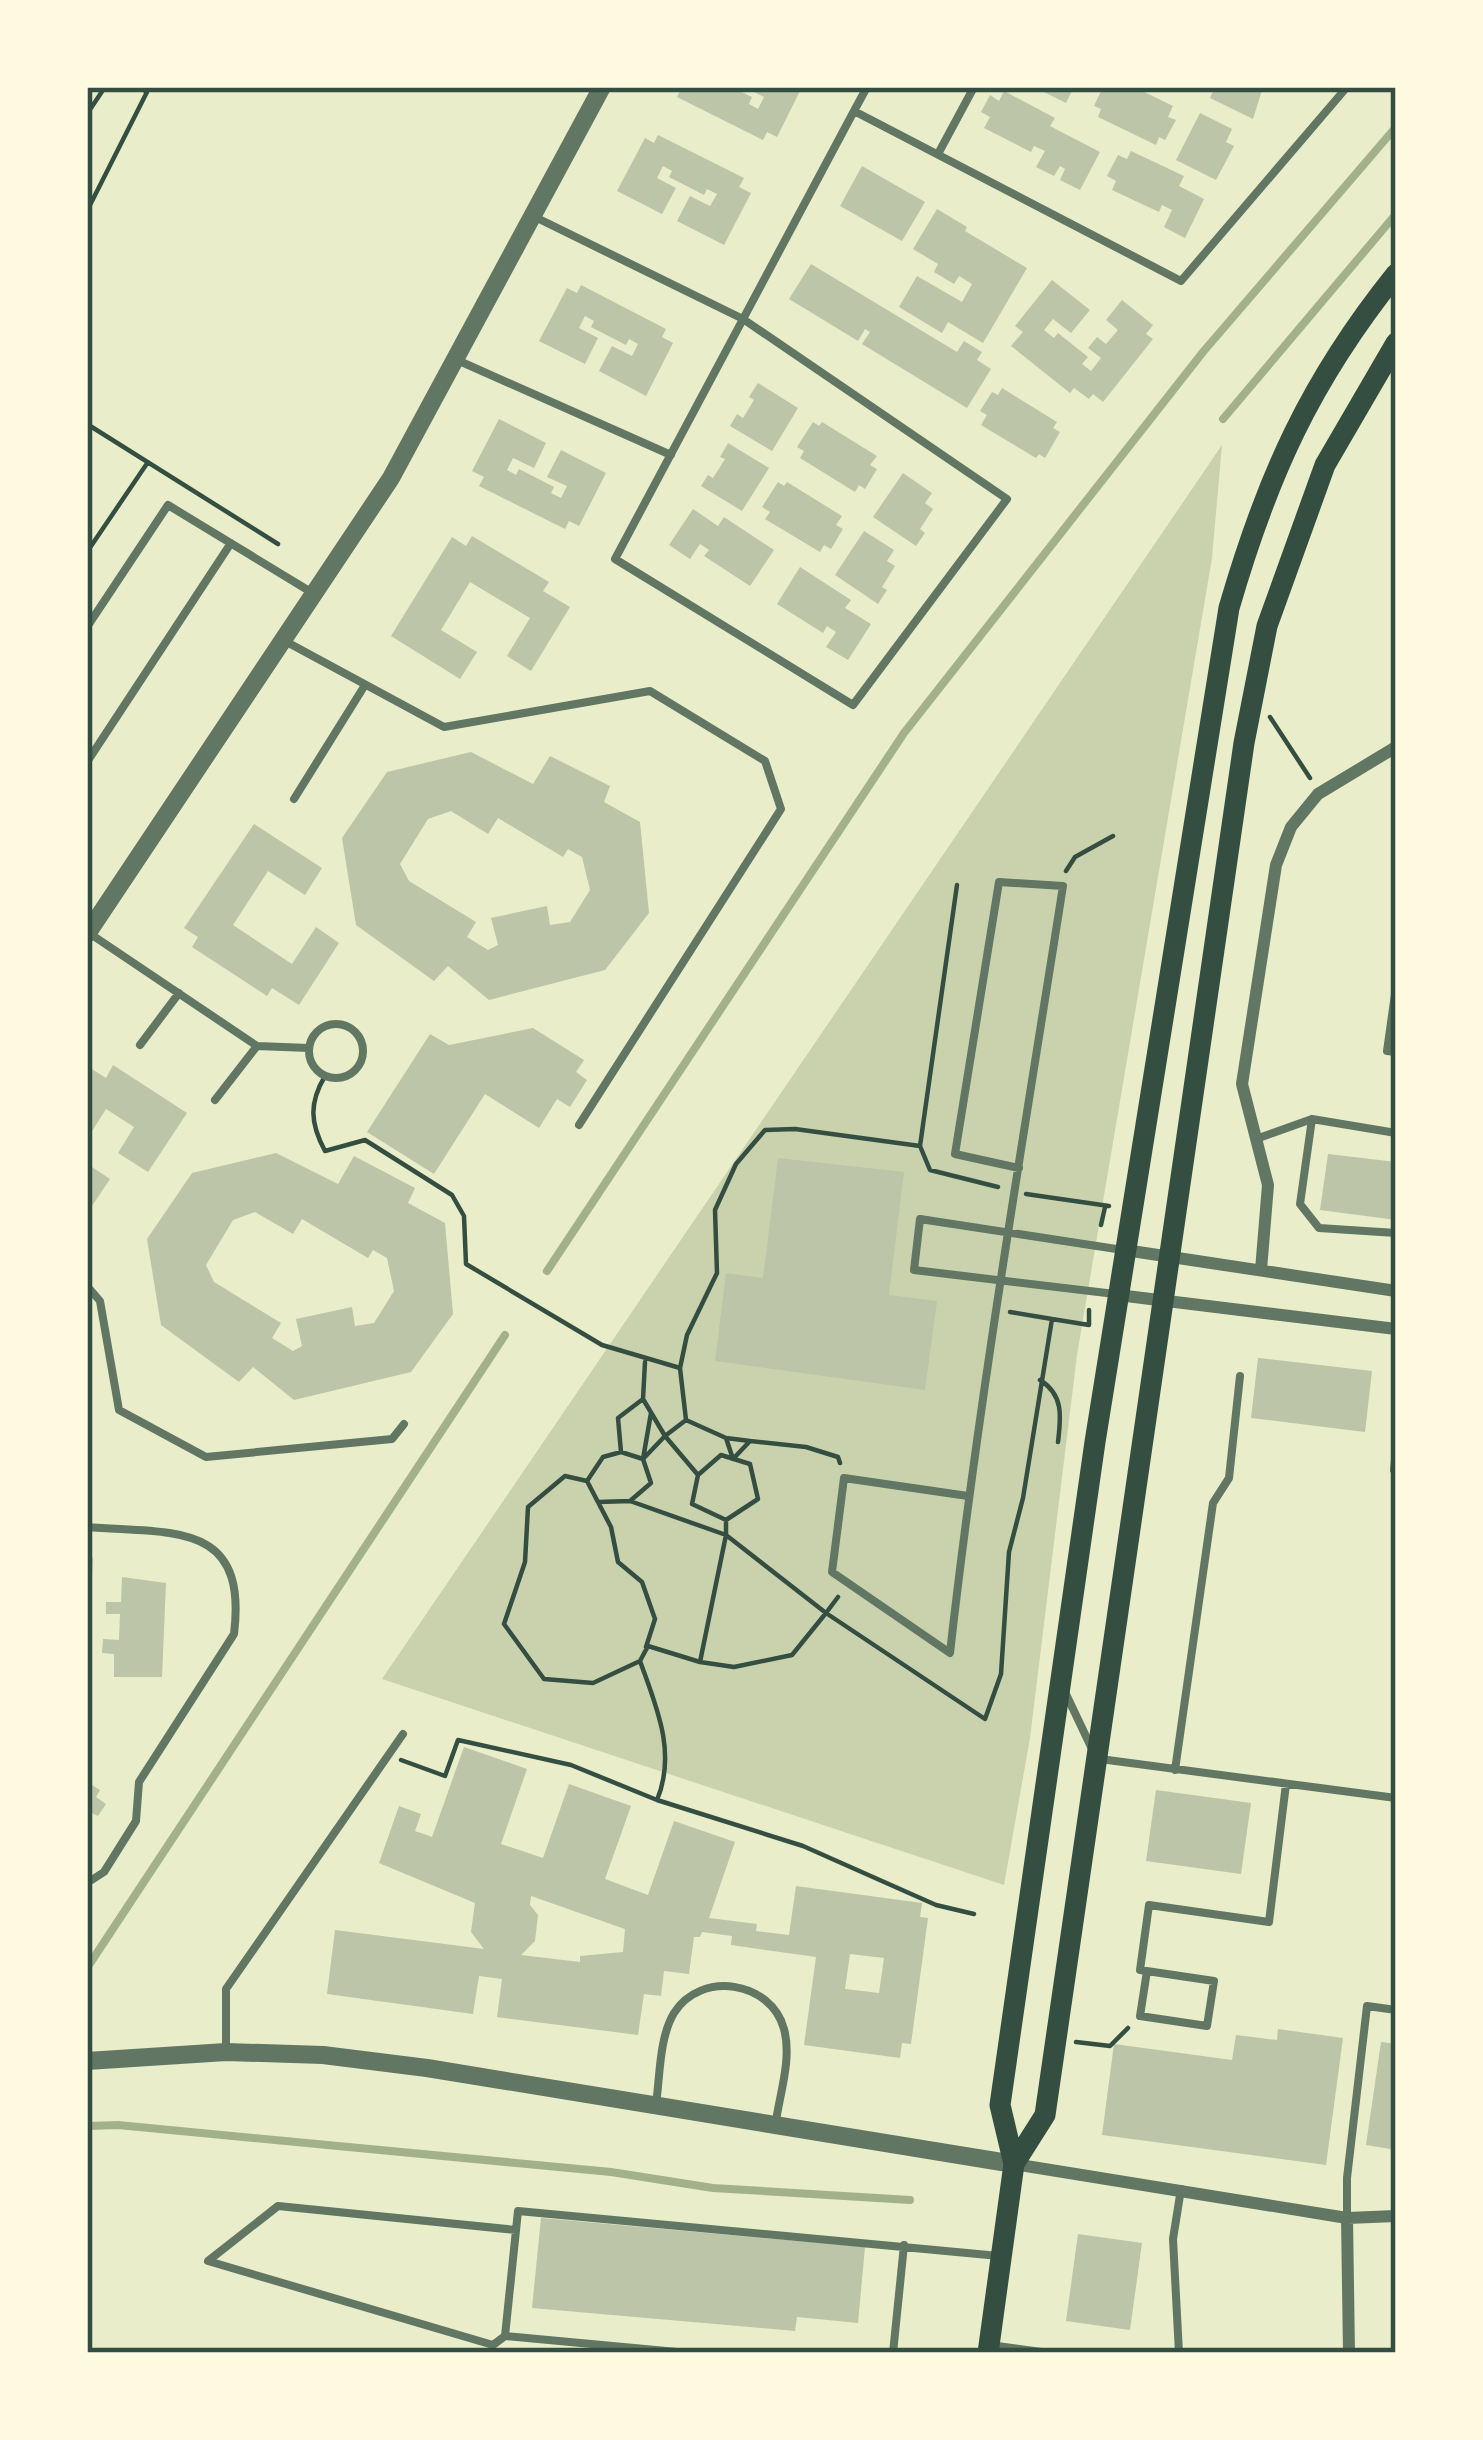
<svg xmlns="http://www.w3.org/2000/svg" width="1483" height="2440" font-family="'Fira Sans',sans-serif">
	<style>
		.green { fill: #cad2ad }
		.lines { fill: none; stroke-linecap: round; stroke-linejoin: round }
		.stream { stroke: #a3b18a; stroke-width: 8 }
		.building { fill: #bcc5a7; fill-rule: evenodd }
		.path { stroke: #344e41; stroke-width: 4.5 }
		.service { stroke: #617663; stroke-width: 8 }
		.minor { stroke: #617663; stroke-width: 12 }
		.tertiary { stroke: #617663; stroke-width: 18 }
		.secondary { stroke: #344e41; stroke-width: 21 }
		.neatline { fill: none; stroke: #344e41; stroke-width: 4.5 }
	</style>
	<rect width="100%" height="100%" fill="#e9edc9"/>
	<path class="green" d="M1222 445 1212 558 1077 1355 1030 1738 1004 1885 382 1679Z"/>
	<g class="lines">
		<path class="stream" d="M1223 419 1396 214
			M547 1271 904 733 1203 352 1396 127
			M87 1968 505 1335
			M87 2126 118 2125 611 2172 713 2188 910 2200"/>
	</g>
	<path class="building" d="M682 87H731L752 97 749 104 758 109 764 97 744 87H802L777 137 767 132 763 140 677 97Z
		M1034 87H1074L1066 103Z
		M1103 87H1134L1173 106 1168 117 1176 120 1165 140 1159 137 1156 145 1098 117 1101 109 1094 106Z
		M1215 87H1263L1253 119 1210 98Z
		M1004 91 1055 118 1050 126 1100 152 1080 190 1060 180 1065 169 1060 166 1054 176 1036 167 1045 151 1034 146 1031 152 984 128 990 117 981 112 990 95 999 101Z
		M1200 113 1232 129 1226 142 1234 146 1216 180 1176 160Z
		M658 135 744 178 739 187 751 193 724 245 677 221 690 196 710 206 717 194 707 189 704 195 669 177 672 171 663 166 657 178 676 188 662 214 617 191 645 138 654 143Z
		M1131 151 1184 176 1179 186 1204 199 1185 238 1164 227 1172 210 1162 205 1159 212 1112 190 1116 181 1107 176 1118 155 1127 159Z
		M862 166 925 202 902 241 840 206Z
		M937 209 967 227 965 231 1027 268 983 343 948 322 942 333 899 307 917 276 962 302 972 284 959 276 954 284 934 272 938 264 913 249Z
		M811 264 957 352 964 341 982 352 977 360 991 369 967 408 862 344 870 332 865 329 858 341 789 299Z
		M1052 280 1090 310 1071 333 1053 319 1044 330 1054 338 1058 333 1088 357 1082 364 1091 371 1101 358 1088 348 1097 337 1106 344 1118 330 1106 320 1122 300 1153 325 1146 334 1153 339 1103 402 1093 394 1089 399 1074 388 1070 393 1011 346 1023 332 1015 326Z
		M581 285 666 329 662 337 673 343 646 396 599 371 612 346 632 356 638 344 629 339 626 345 591 327 594 321 585 316 579 328 598 338 585 364 539 341 567 288 577 293Z
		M758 383 798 408 772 451 730 426 737 414 743 418 754 400 749 397Z
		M1002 388 1057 422 1053 428 1060 432 1045 458 1039 454 1036 458 981 425 987 415 980 411 992 392 998 395Z
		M499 419 546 443 534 468 513 458 507 470 516 475 519 469 554 487 551 493 561 498 567 486 547 477 561 450 606 473 579 526 569 521 565 529 479 486 484 477 472 471Z
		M813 422 819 426 822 422 877 456 870 465 877 469 865 489 859 485 855 492 800 458 804 451 797 447Z
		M728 443 769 468 742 511 701 486 708 475 713 478 725 459 720 457Z
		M903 473 932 493 925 503 933 509 920 529 925 533 916 546 873 517Z
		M778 482 784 486 787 482 842 516 836 525 843 529 831 549 824 545 820 552 765 519 770 512 762 507Z
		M693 509 718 526 724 517 774 550 750 586 704 556 709 550 700 544 690 559 669 545Z
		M864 531 894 550 887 561 895 566 882 587 887 590 878 604 835 575Z
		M472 536 549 582 543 591 570 607 531 671 507 656 530 618 470 582 441 630 477 652 460 679 391 636 452 537 466 546Z
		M800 567 851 600 845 608 871 624 848 660 826 647 836 632 827 626 823 633 777 604Z
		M471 752 533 784 550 756 610 786 604 802 640 822 649 913 605 970 489 1000 448 966 434 981 356 925 342 838 387 772ZM451 811 488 834 498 818 563 857 568 849 582 857 590 890 570 922 550 925 547 906 491 918 498 945 488 950 467 937 476 922 409 881 400 864 428 819Z
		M254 824 322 868 305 895 268 871 233 925 292 964 316 927 339 943 299 1005 272 988 267 996 192 947 198 937 184 928Z
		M533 1028 584 1060 576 1072 587 1080 570 1107 557 1099 539 1128 485 1094 434 1174 367 1132 430 1034 449 1045Z
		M113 1065 187 1113 148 1172 118 1153 134 1127 106 1109 87 1139V1066L106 1078Z
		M276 1153 338 1184 354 1156 415 1188 408 1203 445 1223 453 1314 411 1372 294 1400 253 1367 239 1382 161 1325 147 1239 192 1173ZM255 1212 293 1234 302 1219 368 1258 373 1250 387 1258 394 1291 374 1323 355 1326 352 1307 296 1319 302 1346 293 1351 272 1338 281 1323 214 1282 206 1265 233 1220Z
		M1328 1154 1396 1162V1220L1320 1210Z
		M778 1158 904 1172 889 1295 937 1301 925 1390 715 1361 726 1273 763 1278Z
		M92 1167 110 1179 90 1209 87 1207V1175Z
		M1258 1358 1372 1371 1365 1432 1251 1418Z
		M87 1557 93 1558 91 1604H87Z
		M122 1577 166 1583 162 1677H114V1654L102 1653 103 1639 119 1640 120 1614H106V1602H121Z
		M464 1747 527 1769 501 1844 543 1858 569 1784 631 1806 605 1879 648 1895 674 1821 735 1842 709 1918 757 1924 756 1931 789 1935 796 1886 922 1903 920 1917 928 1918 911 2044 902 2043 900 2058 804 2045 816 1957 731 1945 732 1936 702 1932 700 1937H694L689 1974 664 1971 661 1996 644 1994 638 2035 497 2017 502 1979 479 1976 473 2014 327 1994 335 1930 484 1949 471 1932 475 1903 379 1863 399 1806 421 1814 415 1831 432 1837ZM531 1896 625 1929 623 1952 580 1956V1962L521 1955 535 1941 538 1915 530 1905ZM850 1954 884 1958 879 1993 845 1989Z
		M87 1782 100 1790 96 1797 106 1804 98 1816 90 1812 87 1817Z
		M1156 1790 1251 1803 1241 1874 1146 1861Z
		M1278 2029 1343 2038 1326 2165 1102 2135 1114 2044 1232 2060 1236 2035 1277 2040Z
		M1381 2042 1396 2044V2150L1366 2145Z
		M541 2218 865 2247 858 2323 797 2317 795 2331 532 2308Z
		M1078 2234 1142 2243 1130 2330 1066 2321Z"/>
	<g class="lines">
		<path class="path" d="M87 114 105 87
			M87 211 147 92 139 87
			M87 424 278 544
			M87 552 148 462
			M1270 717 1310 778
			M1066 871 1075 857 1113 836
			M957 885 920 1146 930 1170 998 1187
			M325 1076C309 1103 310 1123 325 1151L365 1140 452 1195 464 1216 466 1264 602 1345 680 1368
			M1026 1194 1109 1206
			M1101 1225 1105 1207
			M1010 1312 1052 1319
			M1040 1380C1064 1395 1061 1417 1058 1442
			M643 1399 665 1436 643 1459
			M686 1420 665 1436 698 1475
			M726 1438 733 1459 750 1441 726 1438 686 1420 680 1368 687 1335 717 1273 715 1210 736 1164 765 1130 795 1129 920 1146
			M750 1441 806 1447 838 1457 840 1463
			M621 1452 618 1418 643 1399 645 1362
			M643 1459 651 1413
			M587 1481 603 1457 621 1452 643 1459 651 1483 630 1501 598 1502
			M630 1501 726 1535 826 1613 838 1597
			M726 1520 692 1504 698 1475 721 1455 750 1464 758 1499 726 1520V1535L700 1662 648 1646 640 1661C656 1706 677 1752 657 1800L803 1846 936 1905 974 1914
			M640 1661 593 1683 544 1679 504 1624 525 1562 528 1507 565 1476 587 1481 611 1527 618 1562 642 1582 655 1619 646 1647
			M700 1662 734 1667 792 1655 826 1613 985 1719 1001 1674 1009 1552 1023 1498 1052 1319 1089 1325V1310
			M401 1760 445 1776 458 1740 571 1765 657 1800
			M1076 2042 1110 2046 1128 2028"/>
		<path class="service" d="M867 87 854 111 1181 281 1347 87
			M938 154 974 87
			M535 217 743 319 1007 499 853 705 615 559 854 111
			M457 360 671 455
			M87 627 168 505 311 592
			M283 640 444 727 650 691 765 761 781 809 579 1125
			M87 762 231 543
			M294 799 365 685
			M89 933 257 1046 309 1048
			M1396 987 1387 1051 1396 1052
			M309 1051a27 27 0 1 1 54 0a27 27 0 1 1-54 0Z
			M140 1045 179 993
			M215 1100 257 1046
			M1312 1119 1300 1204 1319 1228 1396 1233
			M1256 1139 1312 1119 1396 1133
			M87 1286 100 1301 119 1410 206 1457 392 1439 404 1424
			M1115 1294 914 1270 920 1219 1123 1250
			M1394 1470 1396 1448
			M968 1496 844 1478 832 1572 950 1653C979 1396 1023 1141 1063 886L999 882 955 1154 1019 1168
			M87 1527C172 1534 248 1520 234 1634L139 1782 136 1821 104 1872 87 1883
			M1065 1692 1092 1749
			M1100 1759 1396 1798
			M1175 1770 1213 1503 1229 1478 1240 1376
			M1147 1971 1140 2016 1207 2026 1214 1981 1140 1970 1149 1905 1269 1922 1286 1784
			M226 2050V1989L403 1734
			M656 2104C660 2077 659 2038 674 2013 701 1970 771 1981 784 2029 792 2058 780 2093 776 2121
			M1347 2218V2178L1367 2006 1396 2010
			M505 2336 688 2353
			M493 2345 208 2261 278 2206 516 2230
			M990 2345 1049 2353
			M490 2353 493 2345 505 2336 518 2211 999 2256
			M893 2353 904 2245
			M1179 2353 1173 2239 1181 2189"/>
		<path class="minor" d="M1125 1250 1396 1291
			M1261 1270 1268 1185 1242 1084 1276 865 1291 827 1318 794 1396 747
			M1118 1295 1396 1329
			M1014 2164 1347 2218 1396 2216
			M1347 2218 1349 2353"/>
		<path class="tertiary" d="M87 934 391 478 602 87
			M87 2061 226 2052 323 2055 427 2068 1014 2164"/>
		<path class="secondary" d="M1014 2164 1045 2115 1244 743 1267 626 1325 465 1396 343
			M988 2353 1014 2164 1000 2105 1095 1442 1229 608C1267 477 1310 381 1396 274"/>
	</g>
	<rect width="1483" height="2440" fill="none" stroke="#fefae0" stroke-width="180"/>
	<rect x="90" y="90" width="1303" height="2260" class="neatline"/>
</svg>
